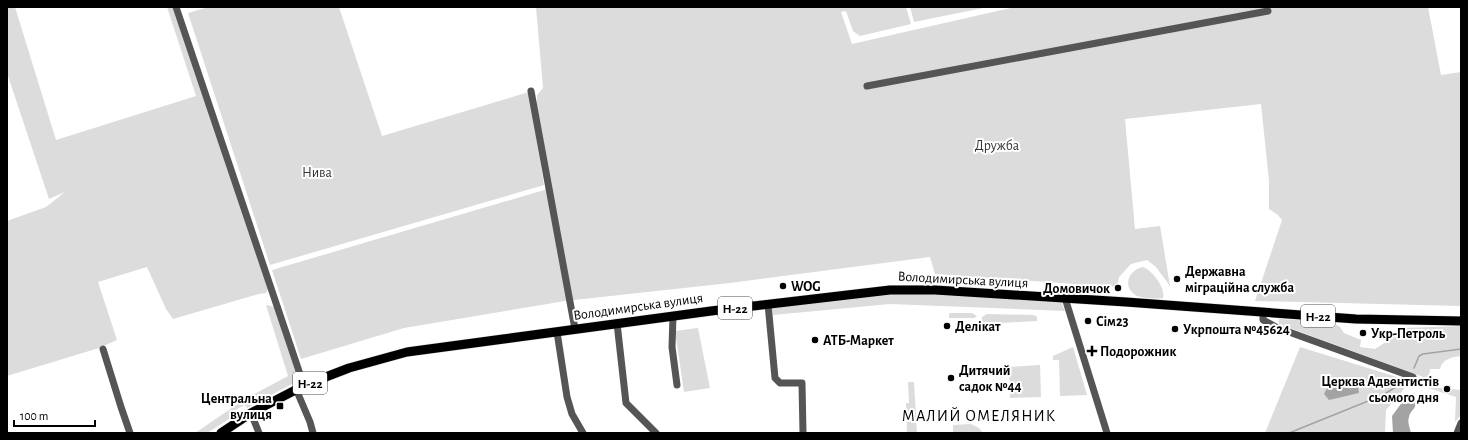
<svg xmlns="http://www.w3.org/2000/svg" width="1468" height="440" font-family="'Alegreya Sans',sans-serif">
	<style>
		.green { fill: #dcdcdc }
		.water { fill: #a3a3a3 }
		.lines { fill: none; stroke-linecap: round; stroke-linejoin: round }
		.stream { stroke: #a3a3a3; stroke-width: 1.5 }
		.major-casing { stroke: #dbdbdb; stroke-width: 10 }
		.minor { stroke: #555; stroke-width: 7 }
		.major { stroke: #000; stroke-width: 9 }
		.poi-dot { fill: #000; stroke: #fff; stroke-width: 1.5 }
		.labels { text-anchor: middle; stroke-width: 4; stroke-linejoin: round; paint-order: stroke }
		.shield { fill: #fff; stroke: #4c4c4c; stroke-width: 1 }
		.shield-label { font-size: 13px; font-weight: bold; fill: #000 }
		.park-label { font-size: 14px; fill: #333; stroke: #fff }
		.poi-label { font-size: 14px; font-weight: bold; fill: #000; stroke: #fff; text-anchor: start }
		.street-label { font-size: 14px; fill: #000; stroke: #fff }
		.quarter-label { font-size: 16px; letter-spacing: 1px; fill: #000; stroke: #fff }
	</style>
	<rect width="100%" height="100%" fill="#fff"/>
	<path class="green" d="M7 7H15L56 140 196 96 167 7H173L268 289 266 293 259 294 173 319 166 309 147 267 98 282 117 340 99 348 7 376V221L46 207 65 192 49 199 7 73Z
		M209 7H339L382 136 529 92 544 185 270 265 188 13Z
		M536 7H906L911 24 860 36 853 31 846 11 841 12 852 44 1015 7H1428L1441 75 1461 72V306L1255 301 1282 220 1278 215 1269 209V181L1261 104 1125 119 1135 229 1160 226 1170 286 1156 267 1147 260 1131 264 1119 277 1117 287 935 274 930 257 730 283 565 301 404 328 301 359 272 270 551 188 537 106V95L543 88Z
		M910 7H988L914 22Z
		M1143 267C1152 270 1166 288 1163 298 1155 299 1140 299 1134 294 1122 285 1130 269 1143 267Z
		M890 293 945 294 1061 302 1065 311 890 304 773 315 772 307Z
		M266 305 275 307 297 369V376L294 383 247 408 245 405 235 410 237 414 207 433H195L245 399 288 376Z
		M949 313H972L977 316 974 318H949Z
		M987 314 1034 315 1037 317V321L982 324V317Z
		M1279 319 1317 321 1325 323 1335 324 1340 327 1344 333 1361 340 1360 347 1375 349 1389 340 1401 328 1461 326V356C1452 357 1442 359 1440 369H1430L1429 377 1426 378 1279 324Z
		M698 328 710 388 684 392 675 331Z
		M1073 347 1087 395 1060 396 1059 360H1053V356Z
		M1300 347 1410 381 1412 379 1432 387 1461 390V415L1455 422 1456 397 1410 382 1386 410 1385 433H1265Z
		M1040 365 1041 397 1010 398 1009 367Z
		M908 382H914L917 433H907L906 403H909Z
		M971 424 979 428 983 433H953V425Z"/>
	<path class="water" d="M1329 384 1358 386 1359 393 1329 400 1324 394Z
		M1406 397 1414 399C1418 410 1411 408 1409 417 1407 422 1410 428 1411 433H1393L1392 416Z"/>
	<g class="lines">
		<path class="stream" d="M1414 368 1419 356 1423 354 1461 349
			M1289 433 1383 395 1402 383"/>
		<defs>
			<path id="major" d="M221 433 251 413 305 385 349 368 407 352 711 311 890 290H935L1126 302 1356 319 1461 321"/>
		</defs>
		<use href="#major" class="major-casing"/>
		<path class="minor" d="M176 7 300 374 305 385
			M867 86 1268 11
			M531 91 575 329
			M1065 298 1107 433
			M768 304 775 378 780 383H802L803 433
			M1263 312V320L1278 328 1413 377
			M673 316 672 347 677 385
			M617 323 626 403 656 433
			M557 332 567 397 572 414 583 433
			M103 349 121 407 130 433
			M296 389 310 422 313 433
			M251 413 259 433
			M1457 433 1461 423"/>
		<use href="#major" class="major"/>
	</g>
	<g class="poi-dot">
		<circle cx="1177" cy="279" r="4"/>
		<circle cx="783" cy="286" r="4"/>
		<circle cx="1118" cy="288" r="4"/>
		<circle cx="1088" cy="321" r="4"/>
		<circle cx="947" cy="326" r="4"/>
		<circle cx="1175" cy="329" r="4"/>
		<circle cx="1363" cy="333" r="4"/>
		<circle cx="815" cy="340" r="4"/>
		<path d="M1090 345h4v4h4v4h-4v4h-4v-4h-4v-4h4z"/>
		<circle cx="951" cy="378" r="4"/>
		<circle cx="1447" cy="389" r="4"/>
		<rect x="276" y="402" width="8" height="8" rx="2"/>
	</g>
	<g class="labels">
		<g class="shield">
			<rect x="718" y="297" width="34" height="22" rx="3"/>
			<rect x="1301" y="305" width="34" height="22" rx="3"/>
			<rect x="293" y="372" width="34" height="22" rx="3"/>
		</g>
		<g class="shield-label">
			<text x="735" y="313">Н-22</text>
			<text x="1318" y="321">Н-22</text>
			<text x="310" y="388">Н-22</text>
		</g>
		<g class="park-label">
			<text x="997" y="150">Дружба</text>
			<text x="317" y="177">Нива</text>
		</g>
		<g class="poi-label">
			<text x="1185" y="276">Державна<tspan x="1185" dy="16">міграційна служба</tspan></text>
			<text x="791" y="291">WOG</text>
			<text x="1110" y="293" text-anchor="end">Домовичок</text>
			<text x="1096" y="326">Сім23</text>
			<text x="955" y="331">Делікат</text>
			<text x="1183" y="334">Укрпошта №45624</text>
			<text x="1371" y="338">Укр-Петроль</text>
			<text x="823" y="345">АТБ-Маркет</text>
			<text x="1100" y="356">Подорожник</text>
			<text x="959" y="375">Дитячий<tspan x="959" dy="16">садок №44</tspan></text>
			<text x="1439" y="386" text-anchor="end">Церква Адвентистів<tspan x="1439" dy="16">сьомого дня</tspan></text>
			<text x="272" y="403" text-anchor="end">Центральна<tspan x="272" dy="16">вулиця</tspan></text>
		</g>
		<g class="street-label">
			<text transform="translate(963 279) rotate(3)" y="5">Володимирська вулиця</text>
			<text transform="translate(638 306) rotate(-8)" y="5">Володимирська вулиця</text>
		</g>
		<g class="quarter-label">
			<text x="979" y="421">МАЛИЙ ОМЕЛЯНИК</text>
		</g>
	</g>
	<rect width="1468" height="440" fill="none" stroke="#000000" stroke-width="16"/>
	<path d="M14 420v6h81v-6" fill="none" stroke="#000000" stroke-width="2"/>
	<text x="20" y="420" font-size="12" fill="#000000" stroke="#ffffff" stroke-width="3" paint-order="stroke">100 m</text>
</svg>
